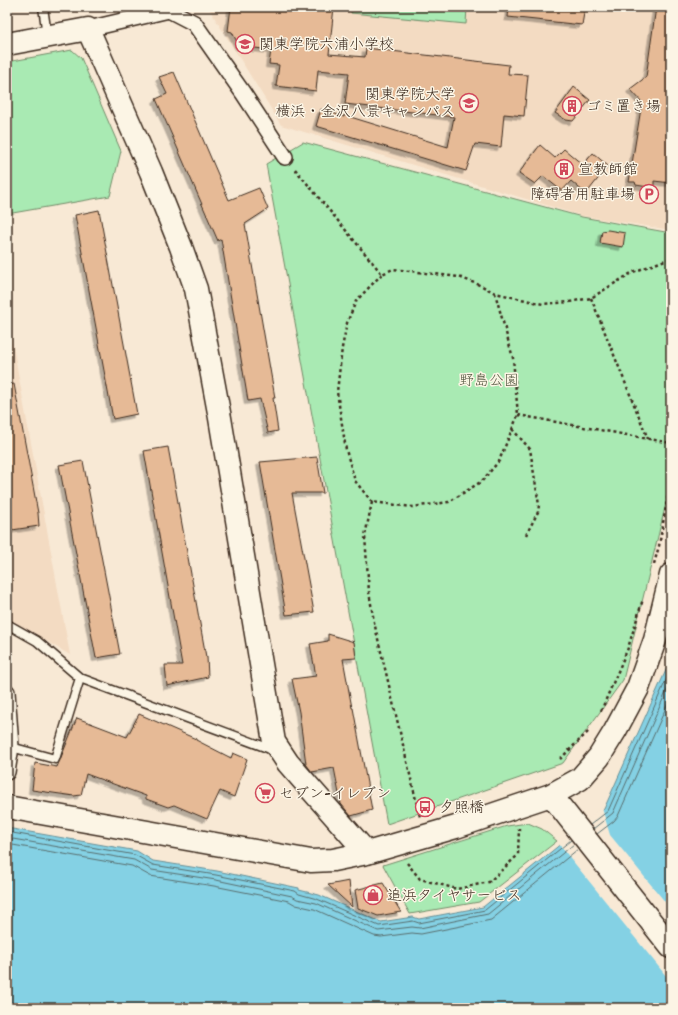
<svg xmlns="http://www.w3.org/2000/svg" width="678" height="1015" font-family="Sriracha,'Klee One',sans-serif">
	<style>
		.built { fill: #f3dbc2 }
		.green { fill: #a9eab3; stroke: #728a68 }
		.water { fill: #84d1e4; stroke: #678e95 }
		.pier { fill: #f8e9d5 }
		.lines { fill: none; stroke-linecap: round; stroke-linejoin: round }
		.shore { stroke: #586d6d; stroke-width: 1 }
		.building { fill: #e6ba96; stroke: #3b2a1e; filter: url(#shadow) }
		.lane-casing { stroke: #3b2a1e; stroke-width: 11 }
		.street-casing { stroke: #3b2a1e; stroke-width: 18 }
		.secondary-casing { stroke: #3b2a1e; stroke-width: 25 }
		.path { stroke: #3b2a1e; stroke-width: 2.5; stroke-dasharray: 3 3; stroke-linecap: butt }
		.lane { stroke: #fcf5e5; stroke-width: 8 }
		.street { stroke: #fcf5e5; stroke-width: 15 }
		.secondary { stroke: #fcf5e5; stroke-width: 22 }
		.labels { text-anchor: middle; stroke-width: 3; stroke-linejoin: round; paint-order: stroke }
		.poi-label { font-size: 15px; fill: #3b2a1e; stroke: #fcf5e5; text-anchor: start }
		.park-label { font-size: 15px; fill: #565a43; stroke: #fcf5e5 }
	</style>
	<defs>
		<filter id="shadow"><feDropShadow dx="-3.5" dy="3.5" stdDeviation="0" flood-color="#0004"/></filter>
	</defs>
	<rect width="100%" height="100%" fill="#f8e9d5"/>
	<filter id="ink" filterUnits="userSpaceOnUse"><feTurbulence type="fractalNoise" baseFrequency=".025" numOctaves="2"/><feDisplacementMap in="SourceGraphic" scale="8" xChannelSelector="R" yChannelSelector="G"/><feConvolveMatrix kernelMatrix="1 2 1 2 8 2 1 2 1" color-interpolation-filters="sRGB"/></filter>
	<g filter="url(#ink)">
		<path class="built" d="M208 7H671V230L582 216 281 125Z
			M7 313 70 655 7 618Z"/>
		<path class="green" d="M352 7H467L466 24 351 13Z
			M72 50 81 58 121 151 110 196 7 214V62Z
			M303 142 582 217 671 233V483L623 680 563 763 387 824 266 164Z
			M528 823 542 829 557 841 479 902 410 914 383 865 507 826Z"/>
		<path class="water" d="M671 659V1008H7V828L137 851 153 861 217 871 299 888V890L319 895 381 922 413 917 419 919 483 907 604 809Z"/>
		<path class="pier" d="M602 808 610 835 671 909V982L558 843Z"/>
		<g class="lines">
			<path class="shore" d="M590 825 608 811 671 669
				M593 829 613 813 671 681
				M7 832 135 855 153 865 216 875 295 891 299 894 317 899 379 926 413 921 419 923 485 910 571 840
				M597 834 614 821 618 816 671 696
				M7 838 134 860 152 870 216 880 292 896 297 899 316 903 378 931 412 927 420 928 488 914 574 844
				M7 844 132 866 150 876 214 886 289 901 296 905 314 909 374 936 381 937 412 933 421 934 491 920 578 849"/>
		</g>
		<path class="building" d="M231 7H334L329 54 365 57 366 48 509 65 508 74 528 75 524 116 504 114 501 147 475 144 466 171 316 126 321 109 344 117V115L448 147 454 117 345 104 349 73 318 70 316 91 276 86 279 65 269 64 271 50 239 46 232 32 228 31Z
			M509 7H585L582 25 508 17Z
			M656 7H671V183L654 181V188L636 185 635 182H629L642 102 630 89 646 77Z
			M174 72 229 200 259 188 268 209 245 224 275 398H273L278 431 268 433 260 399 248 401 221 239 218 241 156 99 167 94 159 77Z
			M574 87 590 100 573 121 566 120 555 113Z
			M540 145 555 158 564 149 583 165 593 153 608 166 586 194 571 181 562 191 543 176 535 184 519 173Z
			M99 210 137 414 113 419 75 215Z
			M608 230 625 233 623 247 600 243 602 231Z
			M14 384 38 513 39 526 12 530 7 507V385Z
			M168 447 206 657H207L208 677 167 686 165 665H182L144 451Z
			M317 457 323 493H292L314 612 286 615 260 462Z
			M83 461 120 654 96 658 59 465Z
			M328 634 354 642 356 658 343 659 352 708H353L372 810 351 816 341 804 334 768 312 772 306 764 299 712 292 679 316 676 310 644 328 641Z
			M139 714 196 739V740L231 758 233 753 247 759 234 797 220 791 207 819 174 805 168 807 146 799V796L86 774 81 795 74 796 32 790 35 763 57 767 77 718 127 737Z
			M349 881 352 907 328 885Z
			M383 883 401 912 378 916 358 908 355 890Z"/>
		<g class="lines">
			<defs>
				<path id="lane" d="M43 7 47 35
					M7 624 37 641 80 678 273 750
					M11 747 55 759 80 678"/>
				<path id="street" d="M88 29 169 10 194 23 243 93 285 157
					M7 692 11 747 7 772"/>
				<path id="secondary" d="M7 44 88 29 151 172 181 247 196 289 220 418 274 742 288 763 367 853
					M551 795 671 947
					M7 807 311 861 333 860 367 853 456 827 551 795 580 779 599 757 615 731 638 688 655 640 671 575"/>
			</defs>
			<use href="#lane" class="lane-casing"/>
			<use href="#street" class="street-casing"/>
			<use href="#secondary" class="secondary-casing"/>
			<path class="path" d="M295 169 382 274 393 269 459 277 482 286 495 293 543 304 569 302 591 298 633 272 671 258
				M382 274 356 301 347 323 342 348 337 392 346 450 355 481 372 502 412 507 449 502 482 481 499 461 518 415 513 358 495 293
				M591 298 648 439
				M518 415 671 443
				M512 429 530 449 539 505 538 512 526 535
				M372 502 365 536 369 592 374 622 420 817
				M654 564 659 546 671 478
				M601 711 628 648 643 599
				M560 759 590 730
				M407 863 420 879 457 889 489 882 518 855 519 828"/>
			<use href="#lane" class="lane"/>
			<use href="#street" class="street"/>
			<use href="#secondary" class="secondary"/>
		</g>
	</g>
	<defs>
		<symbol id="school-ring" viewBox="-11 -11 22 22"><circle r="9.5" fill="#fcf5e5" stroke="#d1495b" stroke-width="1.5"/><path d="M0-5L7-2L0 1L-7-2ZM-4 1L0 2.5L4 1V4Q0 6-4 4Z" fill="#d1495b"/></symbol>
		<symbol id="university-ring" viewBox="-11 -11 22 22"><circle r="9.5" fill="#fcf5e5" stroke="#d1495b" stroke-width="1.5"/><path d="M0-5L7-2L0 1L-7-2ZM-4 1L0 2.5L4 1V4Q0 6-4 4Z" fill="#d1495b"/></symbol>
		<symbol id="building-ring" viewBox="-11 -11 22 22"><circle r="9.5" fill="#fcf5e5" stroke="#d1495b" stroke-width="1.5"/><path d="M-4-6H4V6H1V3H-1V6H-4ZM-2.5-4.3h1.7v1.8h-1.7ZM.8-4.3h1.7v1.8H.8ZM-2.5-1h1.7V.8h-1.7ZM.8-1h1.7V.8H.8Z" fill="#d1495b"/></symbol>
		<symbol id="parking-ring" viewBox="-11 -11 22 22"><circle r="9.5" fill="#fcf5e5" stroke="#d1495b" stroke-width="1.5"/><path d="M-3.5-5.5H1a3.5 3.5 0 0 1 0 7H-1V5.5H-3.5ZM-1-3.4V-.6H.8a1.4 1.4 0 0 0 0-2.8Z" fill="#d1495b"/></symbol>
		<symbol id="supermarket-ring" viewBox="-11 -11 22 22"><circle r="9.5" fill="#fcf5e5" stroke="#d1495b" stroke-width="1.5"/><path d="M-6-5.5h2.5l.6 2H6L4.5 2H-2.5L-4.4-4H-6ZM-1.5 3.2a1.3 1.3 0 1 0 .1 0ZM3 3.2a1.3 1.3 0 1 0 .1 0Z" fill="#d1495b"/></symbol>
		<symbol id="bus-ring" viewBox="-11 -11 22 22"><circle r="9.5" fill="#fcf5e5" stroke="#d1495b" stroke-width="1.5"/><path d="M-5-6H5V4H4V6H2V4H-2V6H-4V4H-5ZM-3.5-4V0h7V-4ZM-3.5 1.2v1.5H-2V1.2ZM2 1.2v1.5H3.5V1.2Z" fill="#d1495b"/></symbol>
		<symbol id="shop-ring" viewBox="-11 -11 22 22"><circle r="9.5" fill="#fcf5e5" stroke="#d1495b" stroke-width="1.5"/><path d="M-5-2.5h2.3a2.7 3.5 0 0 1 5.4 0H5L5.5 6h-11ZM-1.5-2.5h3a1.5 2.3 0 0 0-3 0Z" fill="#d1495b"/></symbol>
	</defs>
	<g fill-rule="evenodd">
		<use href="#school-ring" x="234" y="33" width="22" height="22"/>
		<use href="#university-ring" x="458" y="92" width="22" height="22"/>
		<use href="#building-ring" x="561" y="95" width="22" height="22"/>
		<use href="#building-ring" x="553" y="158" width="22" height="22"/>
		<use href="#parking-ring" x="638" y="183" width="22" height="22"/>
		<use href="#supermarket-ring" x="254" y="782" width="22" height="22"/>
		<use href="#bus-ring" x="414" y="796" width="22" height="22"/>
		<use href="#shop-ring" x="362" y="884" width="22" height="22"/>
	</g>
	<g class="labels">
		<g class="poi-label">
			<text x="259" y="49">関東学院六浦小学校</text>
			<text x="455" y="99" text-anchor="end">関東学院大学<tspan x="455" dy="17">横浜・金沢八景キャンパス</tspan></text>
			<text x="586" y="111">ゴミ置き場</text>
			<text x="578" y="174">宣教師館</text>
			<text x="635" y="199" text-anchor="end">障碍者用駐車場</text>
			<text x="279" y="798">セブン-イレブン</text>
			<text x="439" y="812">夕照橋</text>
			<text x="387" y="900">追浜タイヤサービス</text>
		</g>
		<g class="park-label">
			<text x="489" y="385">野島公園</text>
		</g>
	</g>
	<rect width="678" height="1015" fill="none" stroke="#fcf5e5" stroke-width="24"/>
	<rect x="12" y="12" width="654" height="991" fill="none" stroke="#3b2a1e" stroke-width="1.5" filter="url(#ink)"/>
</svg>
